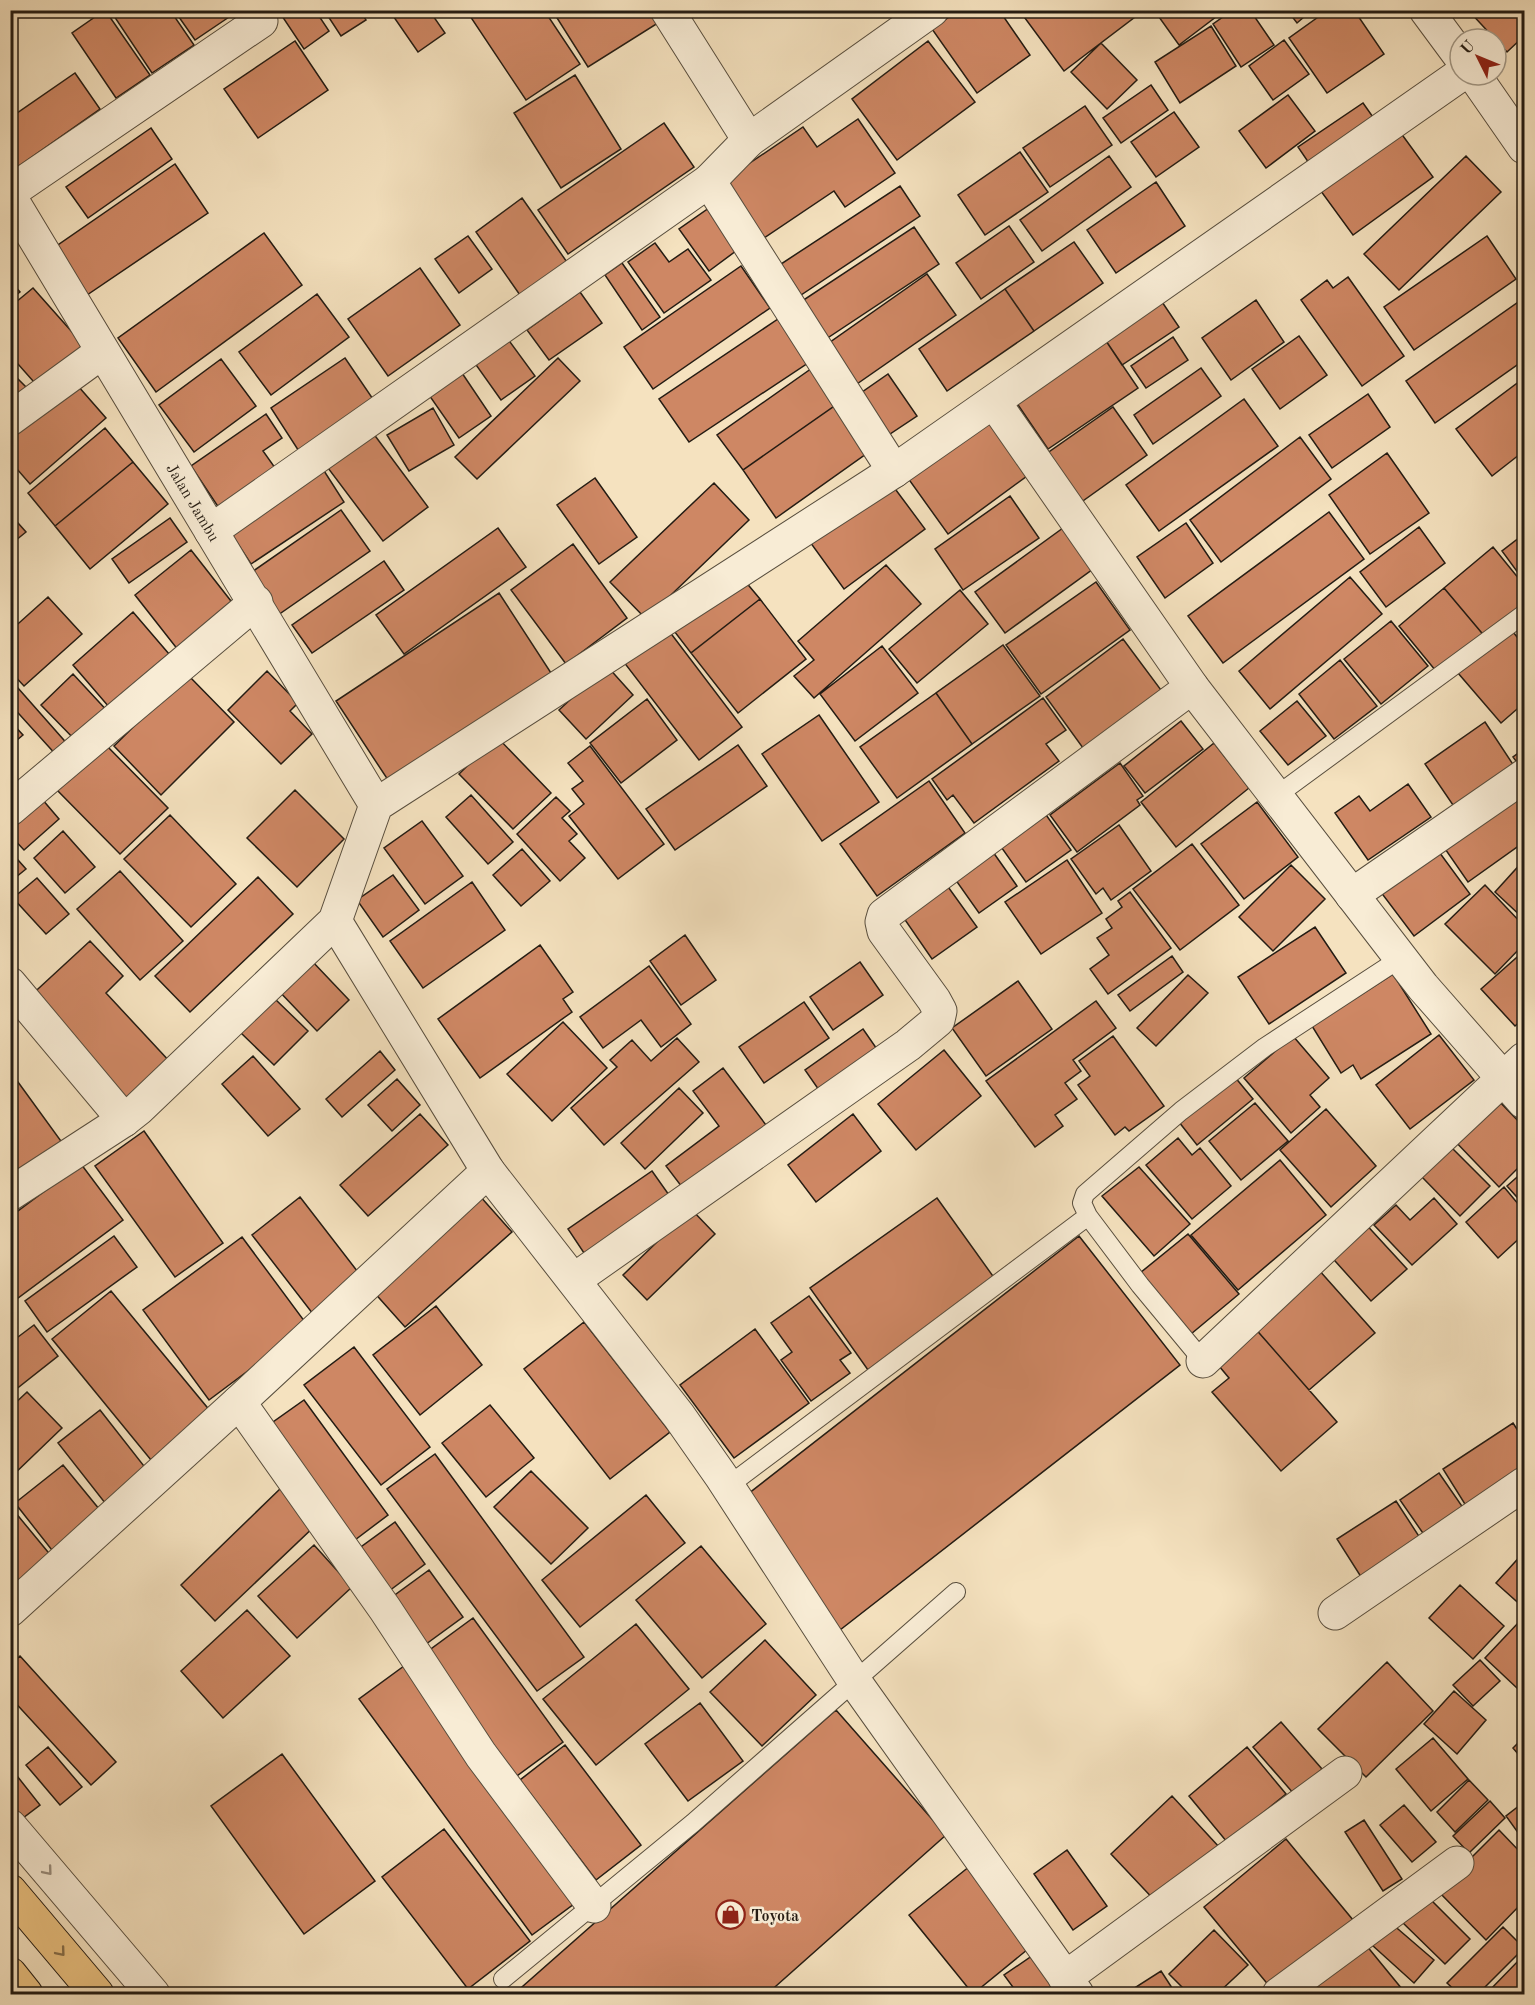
<svg xmlns="http://www.w3.org/2000/svg" width="1535" height="2005" font-family="'Old Standard TT',serif">
	<style>
		.building { fill: #ce8764; stroke: #241c13; stroke-width: 1.5 }
		.lines { fill: none; stroke-linecap: round; stroke-linejoin: round }
		.service-casing { stroke: #584e3e; stroke-width: 20 }
		.minor-casing { stroke: #584e3e; stroke-width: 35 }
		.tertiary-casing { stroke: #584e3e; stroke-width: 35 }
		.trunk-casing { stroke: #241c13; stroke-width: 35 }
		.service { stroke: #f8ecd5; stroke-width: 18 }
		.minor { stroke: #f8ecd5; stroke-width: 33 }
		.tertiary { stroke: #f8ecd5; stroke-width: 33 }
		.trunk { stroke: #eac180; stroke-width: 33 }
		.oneway { stroke: #998e7e }
		.oneway2 { stroke: #876e4a }
		.labels { text-anchor: middle; stroke-width: 5; stroke-linejoin: round; paint-order: stroke }
		.street-label { font-size: 16px; fill: #241c13; stroke: #f8ecd5 }
		.poi-label { font-size: 16px; font-weight: bold; fill: #241c13; stroke: #f8ecd5; text-anchor: start }
	</style>
	<rect width="100%" height="100%" fill="#f5e2bf"/>
	<filter id="stains"><feTurbulence type="fractalNoise" baseFrequency=".00333" numOctaves="4"/><feColorMatrix values="0 0 0 0 .2 0 0 0 0 .09 0 0 0 0 .02 0 0 0 .5 -.17"/></filter>
	<radialGradient id="worn" r=".72"><stop offset=".6" stop-color="#630" stop-opacity="0"/><stop offset="1" stop-color="#630" stop-opacity=".3"/></radialGradient>
	<path class="building" d="M105 10 150 75 116 98 72 33Z
		M110 10H170L194 45 152 73Z
		M174 10H237L238 11 195 40Z
		M278 10H315L329 31 304 49Z
		M324 10H360L366 20 341 36Z
		M389 10H429L445 33 418 52Z
		M466 10H544L580 64 526 100Z
		M552 10H650L658 23 588 67Z
		M959 10H999L1030 55 977 93 932 29Z
		M1019 10H1131L1135 17 1064 71Z
		M1154 10H1225L1179 45Z
		M1233 10H1250L1274 45 1241 67 1213 24Z
		M1287 10H1312L1297 23Z
		M1328 10H1354L1384 54 1327 93 1289 38Z
		M1468 10H1524V36L1507 52Z
		M1211 26 1236 66 1180 103 1155 62Z
		M1284 40 1309 74 1273 100 1249 66Z
		M295 41 328 90 258 138 224 89Z
		M928 41 975 102 897 160 852 99Z
		M1101 43 1137 80 1107 109 1071 72Z
		M75 73 100 109 12 171 10 118Z
		M575 75 621 149 561 188 514 113Z
		M1151 85 1168 110 1121 143 1103 118Z
		M1288 95 1315 131 1266 168 1239 131Z
		M1363 103 1380 127 1315 172 1298 147Z
		M1085 106 1112 145 1050 187 1023 148Z
		M1174 112 1199 147 1156 177 1131 142Z
		M858 119 895 173 845 207 834 191 758 242 719 184 803 127 817 147Z
		M664 123 694 167 568 254 538 210Z
		M1395 125 1433 177 1353 235 1315 183Z
		M151 128 172 159 88 218 66 187Z
		M1020 152 1048 192 985 235 958 195Z
		M1109 156 1131 187 1042 251 1020 220Z
		M1466 156 1501 192 1399 290 1364 254Z
		M175 164 208 213 87 295 55 247Z
		M1156 182 1185 226 1116 273 1087 230Z
		M900 186 920 216 801 295 781 264Z
		M522 198 569 265 522 298 476 232Z
		M709 208 744 245 709 271 679 229Z
		M1009 226 1034 262 981 299 956 263Z
		M914 227 939 264 823 341 799 303Z
		M264 233 302 285 156 392 118 338Z
		M468 236 492 269 459 293 435 259Z
		M1487 236 1516 279 1414 350 1384 307Z
		M1074 242 1103 283 1034 331 1005 289Z
		M655 243 669 262 688 249 711 280 664 313 628 262Z
		M622 263 660 317 642 330 605 275Z
		M741 266 770 308 653 389 624 347Z
		M420 268 460 325 388 376 348 319Z
		M927 274 956 315 854 386 826 345Z
		M1348 277 1404 356 1362 386 1301 300 1327 280 1333 288Z
		M10 281 20 292 10 300Z
		M33 288 88 350 41 390 10 355V307Z
		M1005 289 1034 331 947 391 919 349Z
		M580 292 602 323 549 360 527 330Z
		M1156 293 1179 327 1122 365 1100 332Z
		M317 294 349 337 271 395 239 352Z
		M1524 298V360L1435 423 1406 381Z
		M1256 300 1284 342 1231 380 1202 338Z
		M778 319 808 363 689 442 659 399Z
		M1100 332 1138 388 1048 449 1010 393Z
		M1299 336 1327 375 1280 409 1252 369Z
		M1173 337 1188 360 1146 388 1131 366Z
		M507 338 535 376 501 400 474 362Z
		M345 358 377 405 302 456 271 408Z
		M558 358 580 381 477 479 455 457Z
		M221 359 256 406 194 452 159 405Z
		M815 366 840 402 743 470 717 435Z
		M1201 368 1221 396 1153 444 1134 415Z
		M10 371 27 388 10 403Z
		M462 373 491 416 459 438 429 395Z
		M888 374 917 416 884 438 855 397Z
		M71 378 106 418 30 484 10 461V431Z
		M1524 378V451L1492 476 1456 429Z
		M1368 394 1390 427 1332 468 1309 435Z
		M1244 399 1278 446 1159 531 1126 485Z
		M840 402 873 449 776 518 743 470Z
		M1113 407 1147 455 1080 503 1046 454Z
		M433 408 454 445 409 471 387 435Z
		M266 414 282 438 263 451 278 472 221 511 191 466Z
		M985 417 1027 476 948 534 905 474Z
		M105 428 133 462 55 526 28 493Z
		M373 433 428 507 383 541 328 468Z
		M1300 437 1331 479 1221 562 1190 520Z
		M1387 453 1429 513 1370 554 1329 495Z
		M133 462 168 504 90 569 55 526Z
		M319 463 344 502 251 564 226 526Z
		M595 478 637 537 599 564 557 505Z
		M890 482 925 529 844 589 810 542Z
		M714 483 749 520 646 619 610 582Z
		M1010 496 1039 538 963 590 935 549Z
		M341 510 370 551 278 615 249 574Z
		M1329 512 1364 559 1223 663 1188 616Z
		M10 514 26 532 10 545Z
		M170 518 187 542 129 583 112 559Z
		M1186 523 1213 563 1165 598 1137 557Z
		M1419 527 1445 563 1386 607 1360 572Z
		M498 528 526 567 404 654 376 615Z
		M1063 528 1093 569 1005 633 975 592Z
		M1524 534V581L1502 551Z
		M573 544 627 618 566 664 511 590Z
		M1493 547 1524 585V605L1486 638 1444 588Z
		M191 550 238 610 182 655 135 595Z
		M384 561 404 590 312 653 292 625Z
		M886 565 921 604 814 698 794 676 814 660 798 641Z
		M739 574 760 599 691 653 671 627Z
		M1350 577 1382 614 1270 709 1239 671Z
		M1096 582 1130 630 1041 694 1006 645Z
		M1444 588 1486 638 1440 676 1399 626Z
		M960 590 988 624 917 683 889 649Z
		M499 593 553 676 390 783 336 701Z
		M48 597 82 634 24 686 10 671V631Z
		M760 599 806 659 738 713 691 653Z
		M133 612 175 661 115 714 73 665Z
		M1391 621 1428 666 1381 704 1344 659Z
		M666 627 742 727 699 760 623 661Z
		M1510 628 1524 646V703L1501 723 1458 673Z
		M1123 639 1161 690 1083 748 1046 697Z
		M1003 645 1040 696 972 744 936 693Z
		M882 646 918 693 855 741 820 694Z
		M1340 660 1377 706 1334 739 1299 694Z
		M607 666 633 695 586 739 559 710Z
		M267 671 298 703 290 711 312 734 281 764 228 710Z
		M73 674 111 715 79 744 41 705Z
		M187 674 234 722 161 795 114 746Z
		M10 679 70 747 58 757 10 704Z
		M936 693 972 744 897 798 860 747Z
		M1043 698 1066 730 1046 744 1059 761 974 823 953 795 947 800 932 779Z
		M647 699 677 740 621 783 590 743Z
		M1297 701 1326 736 1288 765 1260 731Z
		M819 715 879 802 822 841 762 754Z
		M10 721 23 735 10 746Z
		M1181 721 1203 749 1145 793 1124 766Z
		M1485 722 1514 766 1455 808 1425 764Z
		M497 737 551 793 513 829 459 774Z
		M103 742 168 808 120 854 55 788Z
		M1214 743 1249 788 1176 847 1141 802Z
		M738 745 767 786 675 850 646 809Z
		M590 746 664 844 618 879 569 816 584 804 572 789 583 781 568 763Z
		M1524 749V772L1513 757Z
		M1120 763 1143 796 1137 800 1140 805 1077 852 1050 815Z
		M929 781 965 833 877 896 840 844Z
		M1408 784 1431 817 1368 860 1335 813 1359 796 1370 811Z
		M1524 786V842L1468 882 1441 843Z
		M295 790 344 839 297 887 247 838Z
		M36 792 59 819 24 850 10 835V815Z
		M471 795 513 842 488 864 446 817Z
		M556 797 570 811 562 818 577 834 569 841 585 858 560 881 517 834Z
		M1257 802 1298 857 1244 899 1201 844Z
		M1044 812 1071 850 1026 882 999 844Z
		M170 815 236 884 191 927 124 859Z
		M422 821 463 876 425 904 384 848Z
		M1119 825 1151 871 1111 900 1103 888 1096 894 1071 859Z
		M63 831 95 867 65 893 34 858Z
		M1192 844 1239 905 1180 950 1133 889Z
		M1434 845 1470 894 1414 936 1377 887Z
		M522 849 550 881 521 906 493 875Z
		M10 851 26 869 10 882Z
		M993 852 1017 886 979 913 955 879Z
		M1067 860 1102 913 1041 954 1005 902Z
		M1524 860V919L1495 892Z
		M1291 865 1325 899 1273 951 1239 917Z
		M120 871 183 941 140 980 77 909Z
		M393 875 419 910 383 937 357 900Z
		M258 877 293 914 190 1012 155 976Z
		M37 878 69 914 46 934 13 898Z
		M472 882 505 930 423 988 390 941Z
		M946 884 977 927 932 959 901 914Z
		M1485 885 1524 926V944L1495 974 1445 924Z
		M1130 892 1171 948 1108 994 1090 969 1109 955 1097 938 1112 928 1106 919 1122 907 1118 901Z
		M1315 927 1346 973 1269 1024 1238 977Z
		M685 935 716 980 681 1005 650 961Z
		M90 941 123 976 106 993 171 1063 123 1107 26 1000Z
		M540 945 573 992 563 999 572 1012 480 1078 438 1019Z
		M1524 951V1018L1515 1026 1481 989Z
		M1172 956 1183 972 1130 1011 1118 995Z
		M311 960 349 1000 317 1031 278 990Z
		M860 962 883 995 833 1030 810 997Z
		M649 966 691 1024 661 1047 641 1020 603 1048 580 1017Z
		M1393 974 1431 1034 1361 1079 1353 1065 1341 1073 1312 1026Z
		M1188 975 1208 993 1156 1046 1137 1028Z
		M1018 981 1052 1029 986 1076 952 1028Z
		M275 999 308 1031 274 1065 241 1033Z
		M1096 1001 1116 1028 1073 1060 1081 1071 1065 1083 1077 1099 1055 1115 1063 1126 1035 1147 986 1081Z
		M804 1002 829 1038 764 1083 739 1047Z
		M563 1022 607 1068 552 1121 507 1074Z
		M863 1029 879 1052 821 1093 805 1070Z
		M1439 1035 1474 1080 1410 1129 1376 1085Z
		M1113 1036 1164 1106 1129 1131 1125 1127 1115 1135 1078 1085 1090 1076 1079 1061Z
		M1293 1036 1329 1078 1310 1095 1320 1107 1291 1133 1244 1078Z
		M677 1038 699 1062 604 1145 571 1108 617 1067 610 1060 632 1040 651 1061Z
		M944 1050 981 1096 916 1150 878 1104Z
		M380 1051 395 1070 342 1117 326 1099Z
		M253 1056 300 1109 268 1136 222 1084Z
		M723 1068 769 1129 685 1191 666 1166 719 1126 693 1091Z
		M10 1071 66 1148 10 1188Z
		M1234 1076 1253 1099 1197 1145 1179 1122Z
		M397 1079 420 1105 392 1131 368 1105Z
		M679 1088 703 1113 645 1169 621 1143Z
		M1495 1097 1524 1127V1162L1499 1187 1452 1138Z
		M1255 1103 1288 1141 1241 1180 1209 1141Z
		M1326 1109 1376 1166 1331 1207 1280 1150Z
		M420 1114 448 1145 368 1216 340 1185Z
		M853 1114 881 1151 816 1202 788 1165Z
		M144 1131 223 1243 175 1277 95 1166Z
		M1178 1138 1192 1155 1200 1148 1231 1186 1192 1219 1146 1165Z
		M1451 1147 1490 1186 1460 1216 1422 1177Z
		M1280 1160 1326 1215 1238 1290 1191 1235Z
		M81 1164 123 1220 10 1304V1217Z
		M1139 1167 1190 1224 1154 1256 1102 1196Z
		M652 1171 674 1202 590 1262 568 1229Z
		M1524 1171V1205L1507 1186Z
		M1504 1187 1524 1211V1234L1498 1258 1466 1222Z
		M479 1195 512 1232 405 1327 372 1290Z
		M300 1197 361 1276 313 1314 252 1235Z
		M937 1198 995 1279 868 1370 810 1288Z
		M1434 1198 1457 1224 1412 1265 1374 1225 1396 1205 1410 1220Z
		M691 1209 715 1234 647 1300 623 1275Z
		M1362 1220 1407 1269 1371 1301 1327 1252Z
		M1188 1234 1239 1294 1191 1334 1140 1273Z
		M114 1236 137 1267 47 1332 25 1301Z
		M1079 1236 1180 1365 840 1630 739 1501Z
		M242 1237 308 1326 209 1400 143 1310Z
		M1318 1269 1375 1333 1309 1390 1253 1326Z
		M111 1291 211 1412 151 1460 52 1339Z
		M809 1296 851 1353 840 1360 850 1373 811 1401 781 1360 792 1352 771 1323Z
		M436 1306 482 1365 420 1415 373 1355Z
		M584 1322 670 1432 610 1479 524 1369Z
		M34 1325 58 1356 10 1394V1343Z
		M1253 1326 1337 1422 1281 1471 1212 1392 1229 1378 1214 1360Z
		M755 1329 809 1403 734 1458 680 1385Z
		M354 1347 430 1447 381 1485 304 1385Z
		M27 1392 62 1428 10 1478V1408Z
		M304 1400 388 1515 351 1543 266 1427Z
		M490 1405 534 1458 486 1497 442 1443Z
		M100 1410 151 1475 109 1508 58 1443Z
		M1513 1423 1524 1440V1472L1468 1509 1443 1469Z
		M435 1454 584 1657 537 1691 387 1489Z
		M63 1465 104 1515 55 1554 15 1503Z
		M531 1471 588 1528 551 1564 494 1507Z
		M1439 1473 1466 1512 1427 1539 1400 1500Z
		M283 1486 318 1523 215 1621 181 1585Z
		M646 1495 685 1543 580 1627 542 1580Z
		M1396 1501 1422 1541 1363 1580 1337 1539Z
		M10 1506 57 1563 21 1591 10 1578Z
		M395 1522 425 1564 385 1594 354 1552Z
		M314 1545 352 1587 297 1638 258 1596Z
		M701 1546 766 1624 702 1678 636 1600Z
		M1524 1552V1608L1496 1583Z
		M429 1570 463 1617 422 1647 388 1600Z
		M1460 1585 1504 1626 1473 1659 1429 1618Z
		M247 1610 290 1656 223 1718 181 1671Z
		M473 1618 563 1742 510 1781 420 1657Z
		M1518 1623 1524 1629V1683L1518 1689 1485 1658Z
		M636 1624 689 1689 596 1765 543 1699Z
		M765 1640 816 1695 762 1746 710 1692Z
		M20 1656 116 1762 91 1785 10 1697V1665Z
		M1480 1660 1500 1681 1473 1706 1453 1685Z
		M1387 1662 1433 1711 1366 1777 1318 1729Z
		M404 1666 578 1901 532 1935 359 1699Z
		M1454 1691 1486 1720 1457 1754 1424 1724Z
		M700 1703 743 1761 688 1801 645 1744Z
		M836 1710 946 1835 767 1994H514Z
		M1281 1722 1322 1769 1294 1794 1253 1747Z
		M1524 1737V1761L1513 1748Z
		M1433 1738 1468 1779 1431 1811 1396 1769Z
		M565 1745 641 1845 596 1880 520 1780Z
		M48 1747 82 1787 60 1805 26 1765Z
		M1247 1747 1286 1794 1227 1842 1189 1796Z
		M282 1754 375 1881 304 1934 211 1806Z
		M10 1767 40 1805 19 1821 10 1811Z
		M1469 1780 1488 1800 1455 1832 1437 1812Z
		M1172 1796 1220 1848 1159 1905 1111 1854Z
		M1490 1801 1505 1818 1469 1853 1453 1836Z
		M1524 1802V1841L1506 1816Z
		M1404 1805 1436 1842 1412 1862 1380 1825Z
		M1364 1820 1402 1879 1383 1891 1345 1832Z
		M444 1829 530 1941 468 1989 382 1877Z
		M1499 1830 1524 1856V1901L1486 1940 1438 1891Z
		M1286 1839 1353 1920 1270 1987 1204 1907Z
		M1067 1850 1107 1906 1073 1930 1034 1874Z
		M970 1866 1033 1945 973 1994 909 1915Z
		M1426 1895 1470 1939 1445 1964 1401 1921Z
		M1391 1923 1434 1960 1414 1983 1372 1945Z
		M1503 1927 1524 1948 1478 1994H1459L1447 1983Z
		M1214 1930 1248 1965 1217 1994H1189L1169 1974Z
		M1366 1945 1402 1989 1396 1994H1307Z
		M1042 1949 1074 1994H1018L1004 1975Z
		M1521 1958 1524 1961V1994H1486Z
		M1161 1971 1176 1994H1125Z"/>
	<g class="lines">
		<defs>
			<path id="service" d="M1276 796 1524 614
				M1203 1361 1140 1285 1088 1216 1082 1203 1085 1194 1181 1111 1265 1047 1401 958
				M728 1486 1088 1216
				M503 1979 693 1823 956 1592"/>
			<g id="minor">
				<path d="M667 10 749 140"/>
				<path d="M709 181 894 471"/>
				<path d="M10 192 261 21"/>
				<path id="s1" d="M10 197 376 805"/>
				<path d="M994 402 1192 687 1423 987 1524 1102"/>
				<path d="M10 419 102 352"/>
				<path d="M211 531 709 181 749 140 932 10"/>
				<path d="M10 809 256 602"/>
				<path d="M1352 895 1524 776"/>
				<path d="M335 921 488 1171 679 1416 721 1476 855 1682 1077 1994"/>
				<path d="M10 984 124 1120"/>
				<path d="M10 1194 124 1120 138 1109 335 921 376 805 894 471 1460 75"/>
				<path d="M574 1280 908 1045 938 1020 940 1011 934 1000 884 931 882 922 884 915 1192 687"/>
				<path d="M1203 1361 1524 1059"/>
				<path d="M239 1402 385 1609 481 1755 594 1906"/>
				<path d="M10 1610 239 1402 488 1171"/>
				<path d="M1335 1613 1524 1484"/>
				<path d="M1065 1978 1345 1773"/>
				<path d="M1279 1994 1457 1863"/>
			</g>
			<path id="tertiary" d="M1426 10 1460 56
				M1474 75 1524 147
				M10 1826 153 1994"/>
			<path id="trunk" d="M10 1891 97 1994
				M10 1974 26 1994"/>
		</defs>
		<use href="#service" class="service-casing"/>
		<use href="#minor" class="minor-casing"/>
		<use href="#tertiary" class="tertiary-casing"/>
		<use href="#trunk" class="trunk-casing"/>
		<use href="#service" class="service"/>
		<use href="#minor" class="minor"/>
		<use href="#tertiary" class="tertiary"/>
		<use href="#trunk" class="trunk"/>
	</g>
	<defs><path id="oneway-chevron" d="M-2-3.5L2.5 0L-2 3.5" fill="none" stroke-width="1.6" stroke-linecap="round" stroke-linejoin="round" transform="scale(1.5)"/></defs>
	<use class="oneway" href="#oneway-chevron" transform="translate(48 1871) rotate(50)"/>
	<use class="oneway2" href="#oneway-chevron" transform="translate(61 1952) rotate(50)"/>
	<defs>
		<symbol id="shop-ring" viewBox="-11 -11 22 22"><circle r="9.5" fill="#f8ecd5" stroke="#8f2418" stroke-width="1.5"/><path d="M-5-2.5h2.3a2.7 3.5 0 0 1 5.4 0H5L5.5 6h-11ZM-1.5-2.5h3a1.5 2.3 0 0 0-3 0Z" fill="#8f2418"/></symbol>
	</defs>
	<g fill-rule="evenodd">
		<use href="#shop-ring" x="714" y="1898" width="33" height="33"/>
	</g>
	<g class="labels">
		<g class="street-label">
			<text dy="6" stroke="none"><textPath href="#s1" startOffset="356">Jalan Jambu</textPath></text>
		</g>
		<g class="poi-label">
			<text x="751" y="1921">Toyota</text>
		</g>
	</g>
	<rect width="1535" height="2005" fill="none" stroke="#f5e2bf" stroke-width="36"/>
	<rect x="12" y="12" width="1511" height="1981" fill="none" stroke="#241c13" stroke-width="3"/>
	<rect x="18" y="18" width="1499" height="1969" fill="none" stroke="#241c13" stroke-width="1.5"/>
	<g transform="translate(1478 57) rotate(313)"><circle r="28" fill="#f8ecd5" stroke="#a39987" stroke-width="1.5"/>
	<path d="M0-4.5L10 22L0 15L-10 22Z" fill="#8f2418"/>
	<text y="-9" font-size="16" font-weight="bold" text-anchor="middle" fill="#241c13">U</text>
	</g>
	<rect width="100%" height="100%" filter="url(#stains)"/>
	<rect width="100%" height="100%" fill="url(#worn)"/>
</svg>
